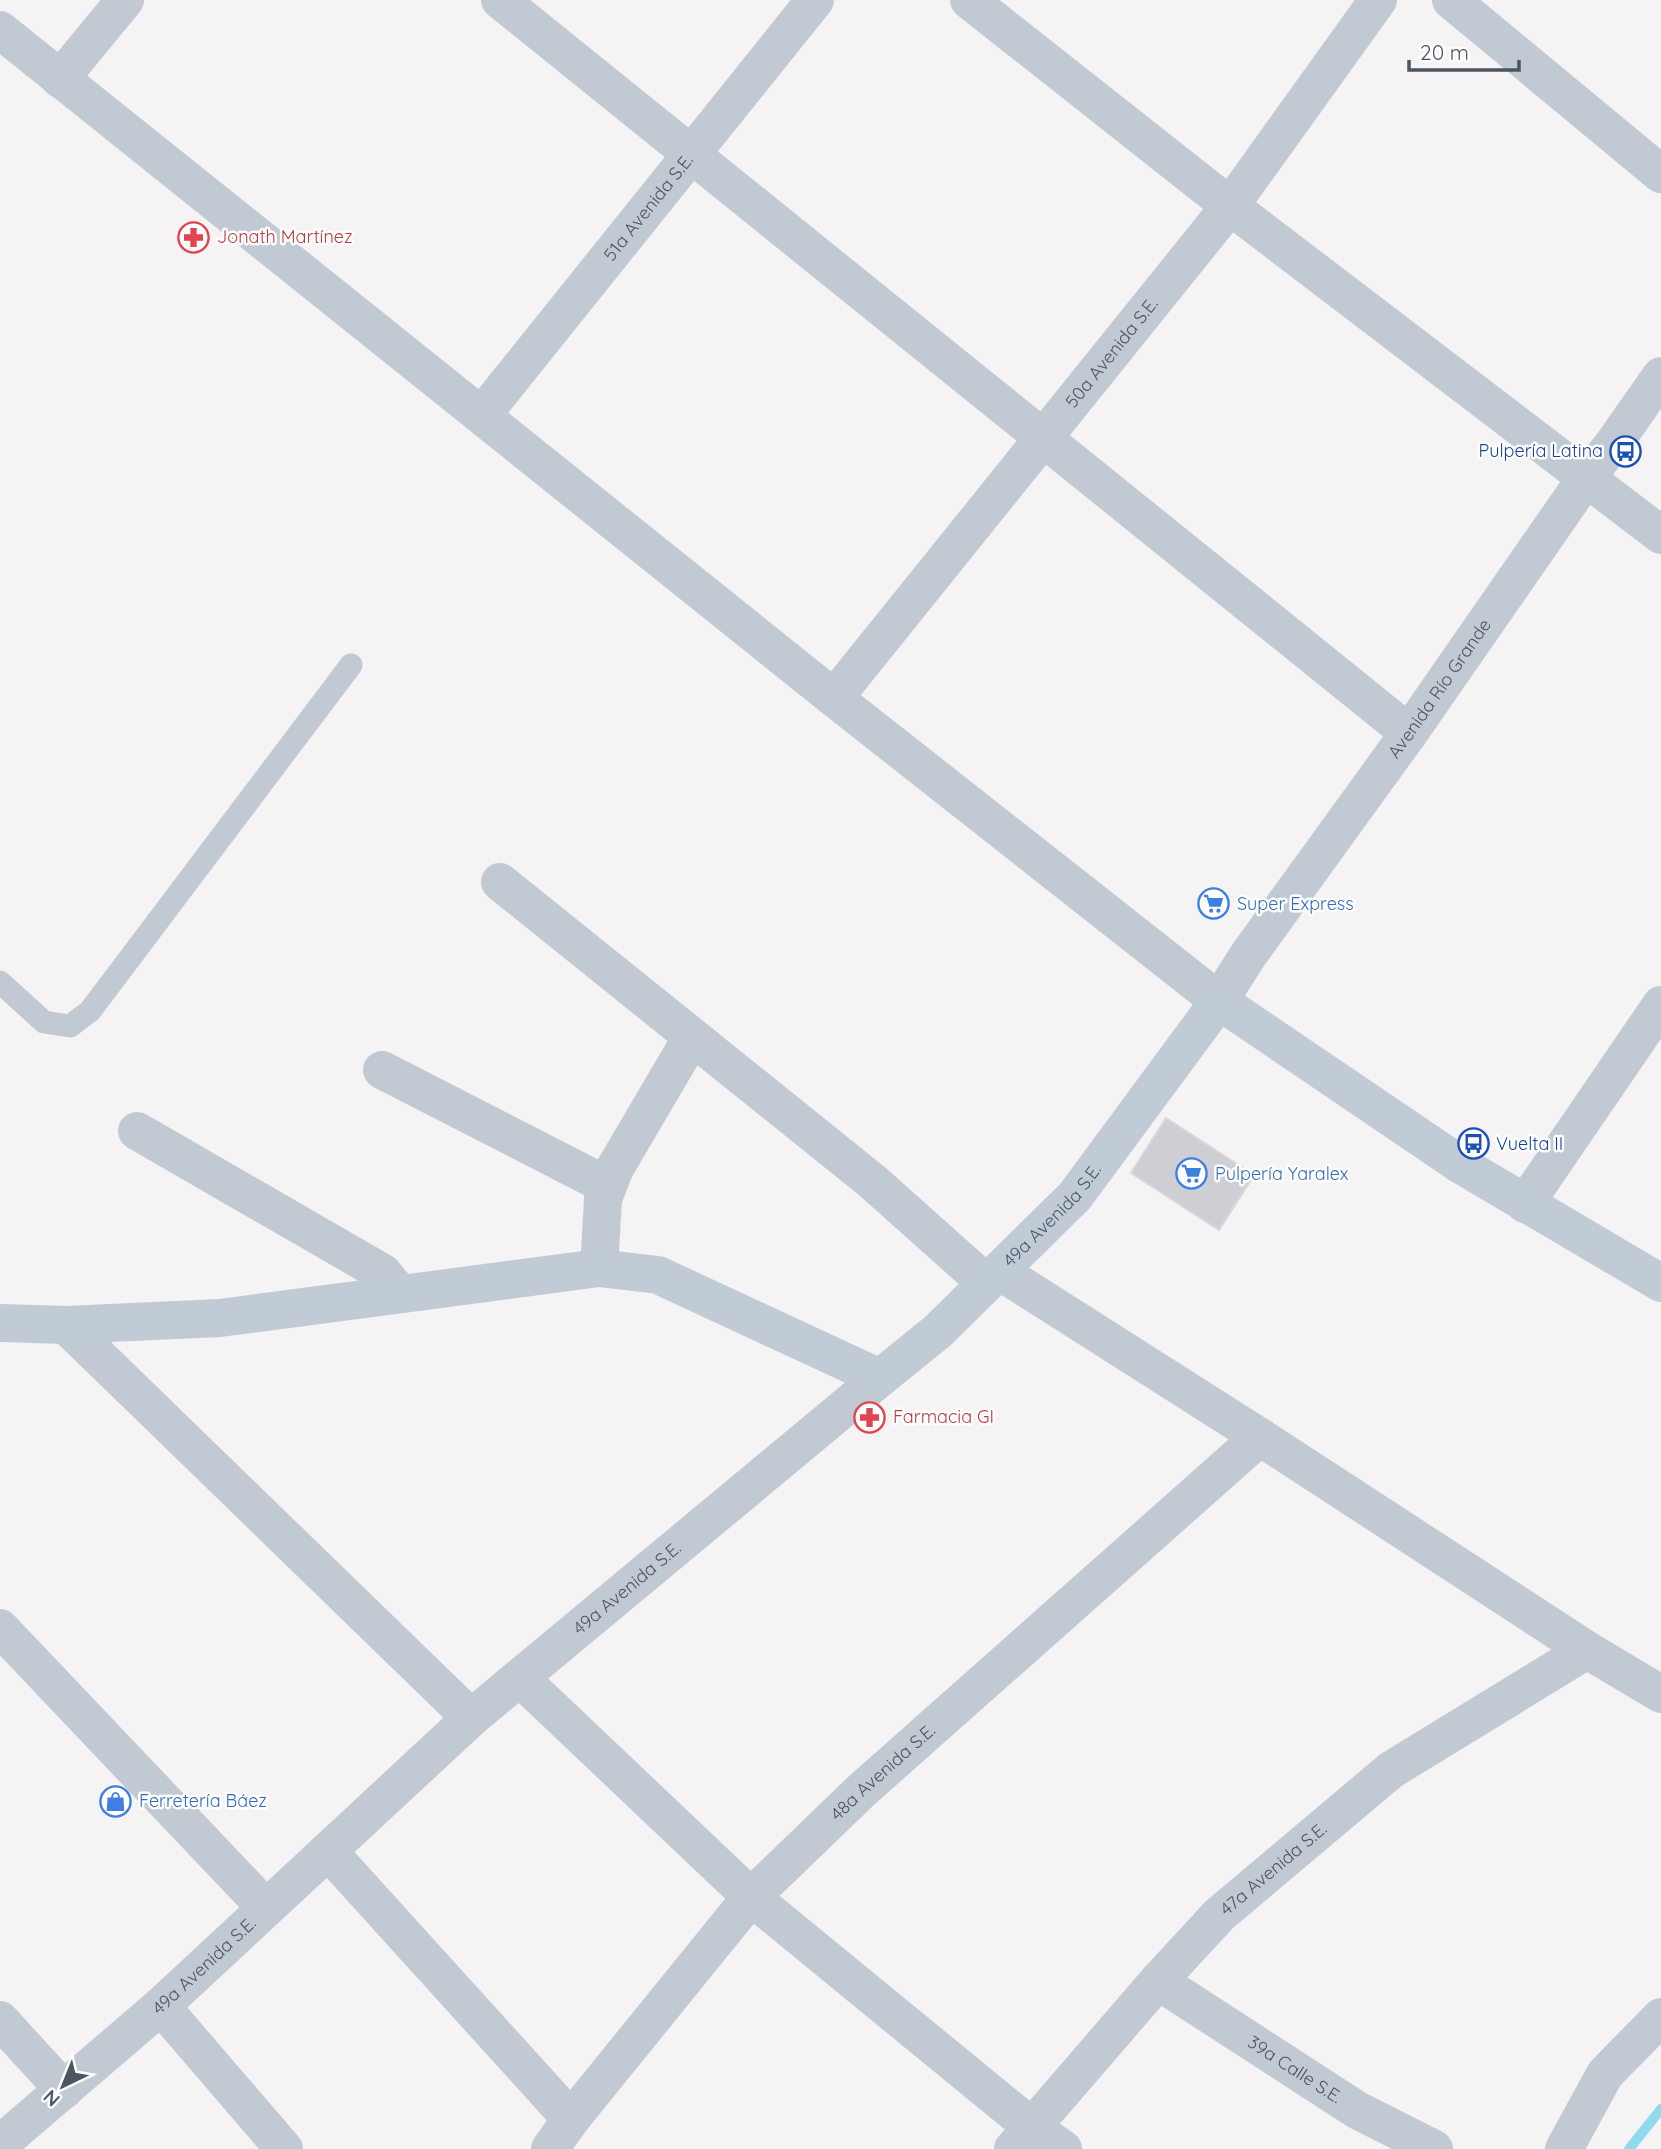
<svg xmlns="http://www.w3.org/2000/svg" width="1661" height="2149" font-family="Quicksand,sans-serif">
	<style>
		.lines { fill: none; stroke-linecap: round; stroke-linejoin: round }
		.stream { stroke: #90daee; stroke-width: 10 }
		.building { fill: #cdcfd5; stroke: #d7d9de; stroke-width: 2 }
		.lane { stroke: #c1cad2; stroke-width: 23 }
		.street { stroke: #c1cad2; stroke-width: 38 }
		.secondary { stroke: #c1cbd6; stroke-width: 38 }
		.labels { text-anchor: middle; stroke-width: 5; stroke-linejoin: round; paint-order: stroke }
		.street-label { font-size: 18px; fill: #4a5661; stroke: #fff }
		.health-label { font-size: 18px; fill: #be3a42; stroke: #fff; text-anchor: start }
		.transit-label { font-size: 18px; fill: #164399; stroke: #fff; text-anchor: end }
		.shop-label { font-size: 18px; fill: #366cbe; stroke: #fff; text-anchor: start }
	</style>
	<rect width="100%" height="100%" fill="#f5f3f3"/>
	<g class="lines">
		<path class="stream" d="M1629 2149 1661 2109"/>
	</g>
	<path class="building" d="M1166 1118 1254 1175 1219 1230 1131 1173Z"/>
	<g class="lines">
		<path class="lane" d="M0 982 44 1022 70 1026 90 1011 351 665"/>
		<g class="street">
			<path d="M500 0 1409 733"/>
			<path d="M969 0 1230 206 1661 535"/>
			<path d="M1451 0 1661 174"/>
			<path id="s1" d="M0 30 834 698 1219 1001 1249 954 1409 733 1586 478 1614 443 1661 376"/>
			<path d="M60 79 125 0"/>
			<path id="s2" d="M482 415 815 0"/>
			<path id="s3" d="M834 698 1230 206 1378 0"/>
			<path d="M500 882 873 1182 986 1283"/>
			<path d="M382 1070 608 1186"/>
			<path d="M137 1131 383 1273 400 1294"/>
			<path d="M1525 1204 1661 1005"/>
			<path d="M599 1268 603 1199 615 1168 692 1037"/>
			<path d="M999 1271 1260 1437 1587 1650 1661 1694"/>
			<path d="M66 1325 471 1718"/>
			<path d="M0 1628 266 1908"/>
			<path d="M520 1678 751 1897 1033 2128 1063 2149"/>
			<path d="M328 1851 571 2119"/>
			<path id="s4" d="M1158 1981 1357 2110 1434 2149"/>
			<path d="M161 2006 284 2149"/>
			<path d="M0 2020 64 2090"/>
			<path id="s5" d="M0 2144 161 2006 471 1718 880 1378"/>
			<path id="s6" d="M550 2149 571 2119 751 1897 861 1791 1260 1437"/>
			<path id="s7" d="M1013 2149 1158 1981 1219 1915 1391 1770 1587 1650"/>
			<path d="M1564 2149 1605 2074 1661 2017"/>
		</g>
		<path class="secondary" id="s8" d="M0 1323 66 1325 220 1318 599 1268 658 1275 880 1378 938 1331 1075 1196 1219 1001 1461 1165 1661 1283"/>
	</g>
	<defs>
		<symbol id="pharmacy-ring" viewBox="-11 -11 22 22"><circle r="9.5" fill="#fff" stroke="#e0444e" stroke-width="1.5"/><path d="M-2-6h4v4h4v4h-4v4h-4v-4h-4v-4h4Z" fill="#e0444e"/></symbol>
		<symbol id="bus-ring" viewBox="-11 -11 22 22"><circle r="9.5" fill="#fff" stroke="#1a4fb4" stroke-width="1.5"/><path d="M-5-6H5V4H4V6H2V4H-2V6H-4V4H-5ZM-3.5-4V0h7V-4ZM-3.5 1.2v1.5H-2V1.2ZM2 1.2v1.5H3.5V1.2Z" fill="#1a4fb4"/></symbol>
		<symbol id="supermarket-ring" viewBox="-11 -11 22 22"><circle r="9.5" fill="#fff" stroke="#3f7fe0" stroke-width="1.5"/><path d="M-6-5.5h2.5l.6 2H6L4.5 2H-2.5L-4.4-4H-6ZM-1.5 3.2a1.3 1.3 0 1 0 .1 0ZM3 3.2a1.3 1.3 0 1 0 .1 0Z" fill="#3f7fe0"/></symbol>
		<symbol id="shop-ring" viewBox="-11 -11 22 22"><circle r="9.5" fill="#fff" stroke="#3f7fe0" stroke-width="1.5"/><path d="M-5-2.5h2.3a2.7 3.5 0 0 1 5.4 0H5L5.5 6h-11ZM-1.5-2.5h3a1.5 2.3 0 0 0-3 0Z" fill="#3f7fe0"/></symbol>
	</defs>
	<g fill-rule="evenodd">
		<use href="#pharmacy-ring" x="176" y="220" width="35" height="35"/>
		<use href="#bus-ring" x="1608" y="434" width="35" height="35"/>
		<use href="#supermarket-ring" x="1196" y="886" width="35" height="35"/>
		<use href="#bus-ring" x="1456" y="1126" width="35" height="35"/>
		<use href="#supermarket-ring" x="1174" y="1156" width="35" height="35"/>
		<use href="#pharmacy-ring" x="852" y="1400" width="35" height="35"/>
		<use href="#shop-ring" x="98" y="1784" width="35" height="35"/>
	</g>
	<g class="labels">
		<g class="street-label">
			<text dy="6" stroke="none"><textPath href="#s2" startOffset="266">51a Avenida S.E.</textPath></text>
			<text dy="6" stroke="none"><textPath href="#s3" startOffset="443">50a Avenida S.E.</textPath></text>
			<text dy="6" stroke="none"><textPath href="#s1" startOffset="1941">Avenida Río Grande</textPath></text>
			<text dy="6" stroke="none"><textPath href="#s8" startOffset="1144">49a Avenida S.E.</textPath></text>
			<text dy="6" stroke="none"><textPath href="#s5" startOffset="838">49a Avenida S.E.</textPath></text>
			<text dy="6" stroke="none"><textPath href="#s6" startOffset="504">48a Avenida S.E.</textPath></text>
			<text dy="6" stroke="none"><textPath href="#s7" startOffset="383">47a Avenida S.E.</textPath></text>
			<text dy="6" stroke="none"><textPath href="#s5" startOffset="271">49a Avenida S.E.</textPath></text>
			<text dy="6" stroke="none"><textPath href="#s4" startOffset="163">39a Calle S.E.</textPath></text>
		</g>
		<g class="health-label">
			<text x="217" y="243">Jonath Martínez</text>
			<text x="893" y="1423">Farmacia GI</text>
		</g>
		<g class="transit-label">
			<text x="1603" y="457">Pulpería Latina</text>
			<text x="1496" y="1150" text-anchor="start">Vuelta II</text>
		</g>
		<g class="shop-label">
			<text x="1237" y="910">Super Express</text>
			<text x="1215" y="1180">Pulpería Yaralex</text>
			<text x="139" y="1807">Ferretería Báez</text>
		</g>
	</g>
	<g transform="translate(63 2086) rotate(223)" stroke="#ffffff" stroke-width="5" paint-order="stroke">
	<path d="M0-5L12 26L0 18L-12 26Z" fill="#4a5661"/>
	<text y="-10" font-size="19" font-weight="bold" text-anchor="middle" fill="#4a5661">N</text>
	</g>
	<path d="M1409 60v10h110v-10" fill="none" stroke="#4a5661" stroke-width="3.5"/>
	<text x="1420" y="60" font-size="21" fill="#4a5661" stroke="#ffffff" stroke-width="5" paint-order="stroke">20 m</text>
</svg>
